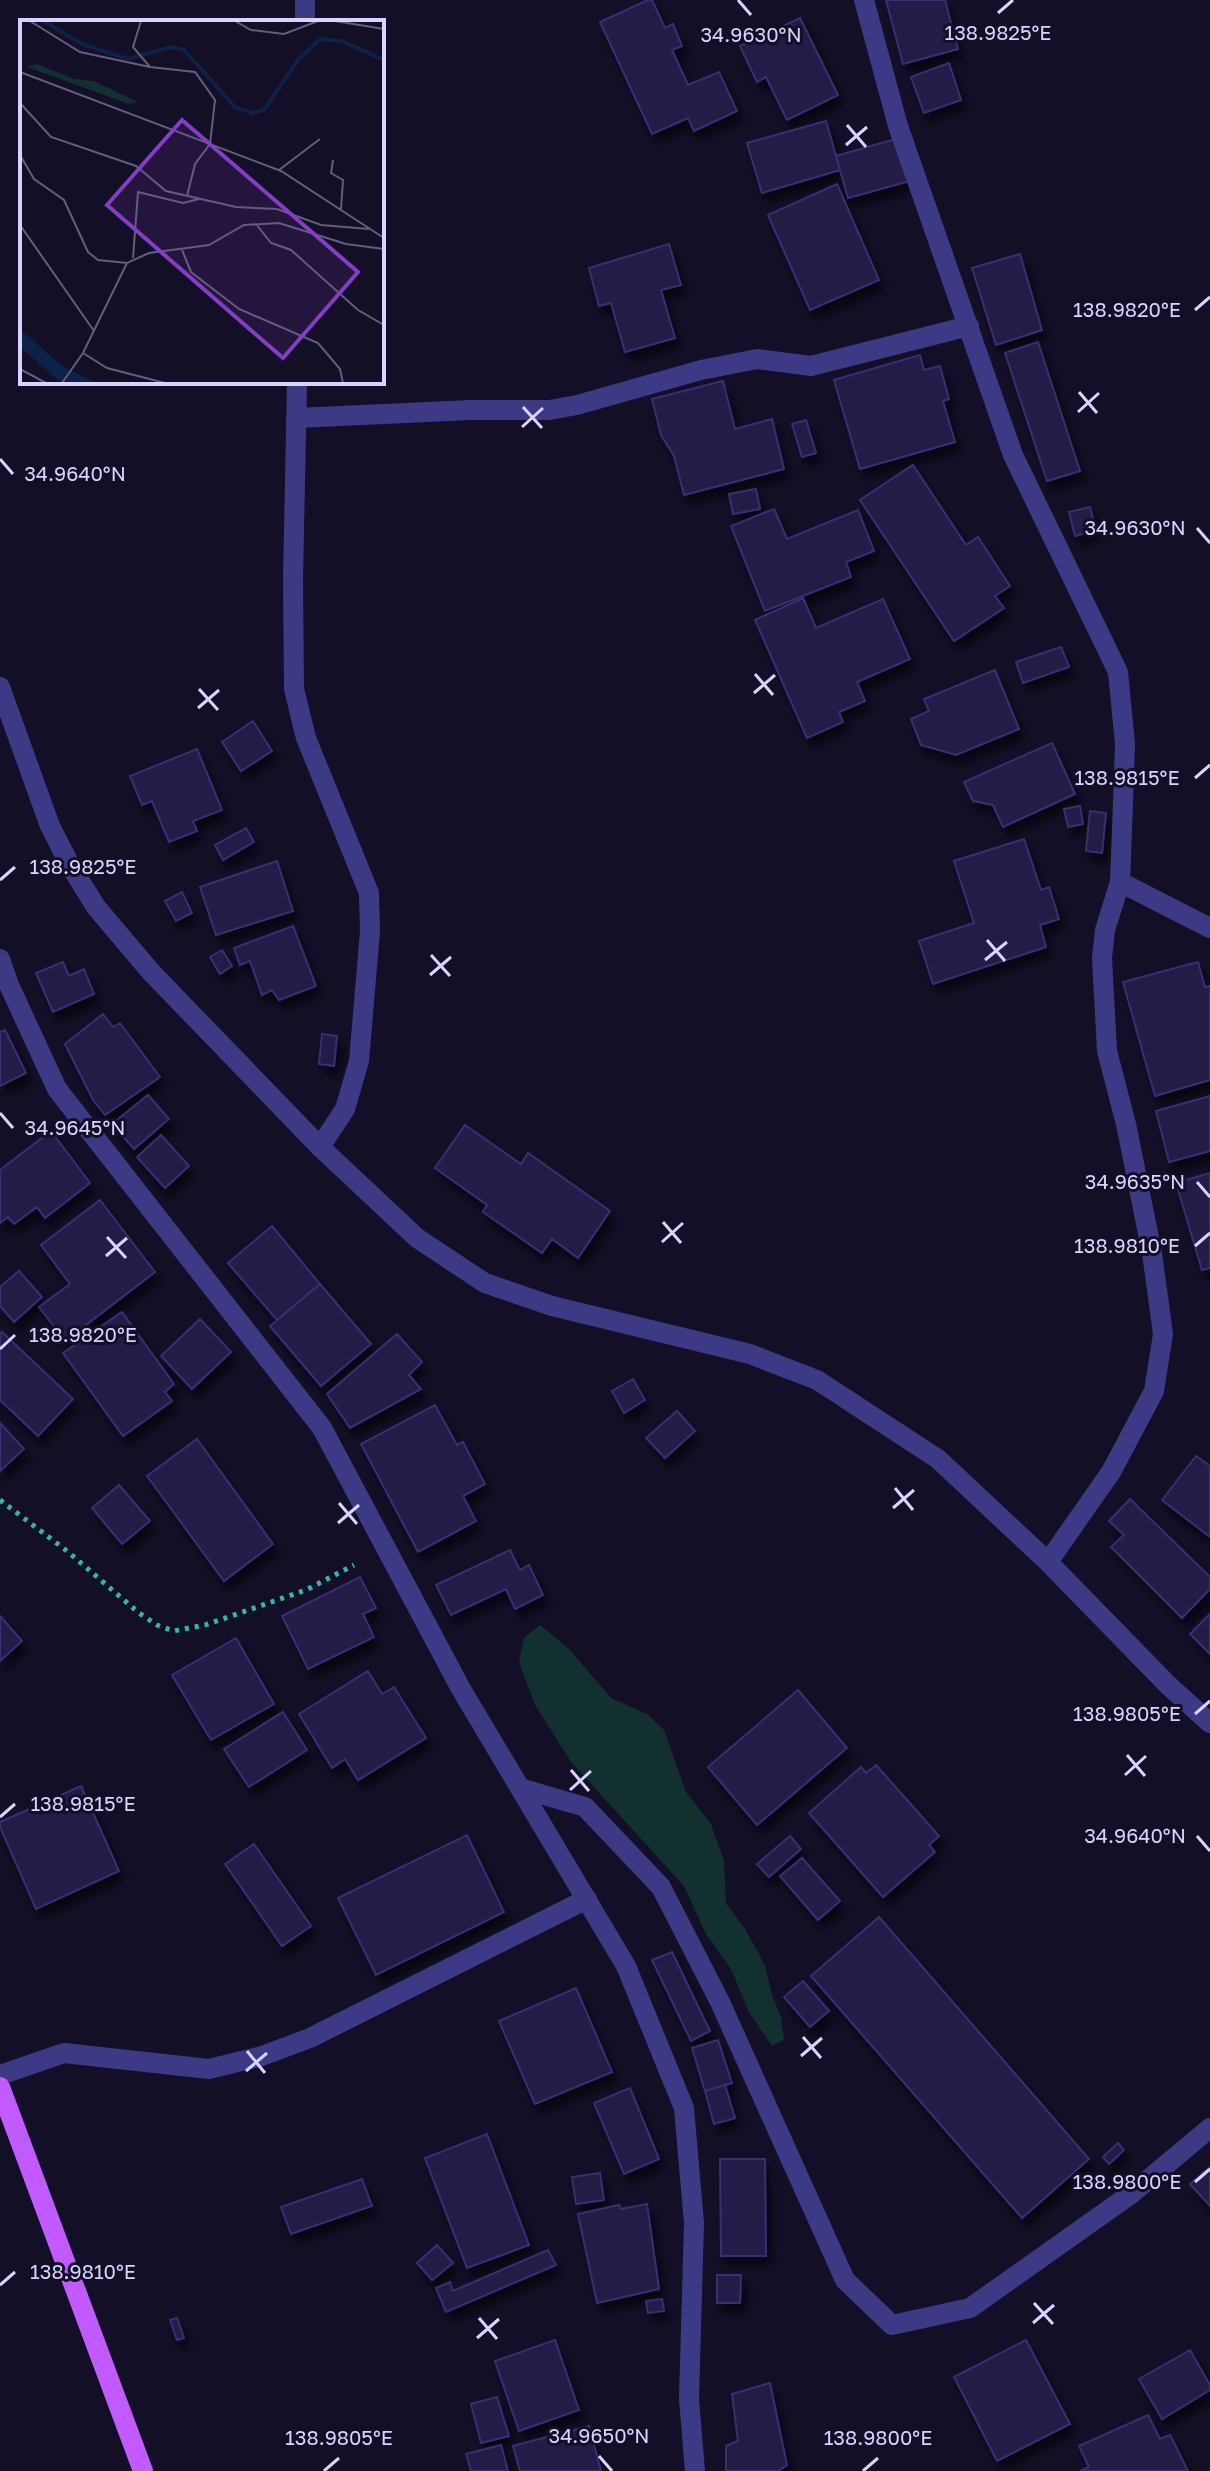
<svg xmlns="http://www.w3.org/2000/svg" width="1210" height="2471" font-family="'Golos Text',sans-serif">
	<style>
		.green { fill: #12302f }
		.building { fill: #241b47; stroke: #3b2d73; stroke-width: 2; filter: url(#shadow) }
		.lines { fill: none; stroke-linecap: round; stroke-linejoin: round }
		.path { stroke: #2fb8b0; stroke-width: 5; stroke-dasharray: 4 6; stroke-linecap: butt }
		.lane { stroke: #3d3a85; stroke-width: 20 }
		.street { stroke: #3d3a85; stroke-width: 20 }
		.primary { stroke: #c25bff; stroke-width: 20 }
		.ticks { fill: none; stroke: #d9d4ff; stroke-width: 3 }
		.inset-river { fill: none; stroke: #0c2248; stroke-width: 4 }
		.inset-road { fill: none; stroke: #625e7d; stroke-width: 2 }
		.view { fill: #843dc5; fill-opacity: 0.15; stroke: #843dc5; stroke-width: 4 }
		.inset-edge { fill: none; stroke: #d9d4ff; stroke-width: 4 }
		.ticks-label { font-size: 20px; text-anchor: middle; fill: #d9d4ff; stroke: #130f26; stroke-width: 6; stroke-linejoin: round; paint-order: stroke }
	</style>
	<defs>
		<filter id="shadow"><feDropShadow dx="5" dy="9" stdDeviation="4" flood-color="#0009"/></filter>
	</defs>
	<rect width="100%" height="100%" fill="#130f26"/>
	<path class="green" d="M540 1625 569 1649 611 1698 647 1714 664 1730 686 1792 711 1824 724 1861 726 1903 745 1929 765 1965 772 1995 781 2017 784 2040 772 2046 749 2012 731 1969 706 1934 684 1886 571 1762 535 1705 519 1662 524 1638Z"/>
	<path class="building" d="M648 0H652L665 28 673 24 682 46 672 50 688 85 719 72 737 111 694 131 688 118 652 134 600 22Z
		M886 0H945L958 49 903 64Z
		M800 18 838 95 787 120 766 77 757 82 740 46Z
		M949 63 961 100 924 113 911 77Z
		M826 121 840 170 762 193 747 143Z
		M906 136 917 179 848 198 836 156Z
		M837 184 879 280 810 310 768 215Z
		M669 244 681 285 661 290 675 338 625 352 611 303 599 306 589 268Z
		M1020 254 1042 330 996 345 972 268Z
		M1038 342 1080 471 1047 481 1005 353Z
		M920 355 924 370 940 366 949 399 943 401 955 442 860 469 834 380Z
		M723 381 735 429 772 419 784 469 684 495 674 456 661 435 652 399Z
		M806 420 816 453 802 457 792 424Z
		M913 465 966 545 978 537 1010 586 995 596 1004 608 954 641 860 500Z
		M756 489 760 509 733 514 729 494Z
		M1090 507 1096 530 1075 536 1069 512Z
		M774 509 787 539 858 510 874 551 846 562 851 577 765 611 731 526Z
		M803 598 816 628 883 599 910 659 857 682 865 701 839 712 843 722 807 738 755 620Z
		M1061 647 1069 667 1023 683 1016 662Z
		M995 670 1019 729 956 755 921 745 911 719 929 711 924 699Z
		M253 721 272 751 241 771 222 742Z
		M1052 743 1075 794 1003 827 993 805 973 801 964 782Z
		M197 749 222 810 193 821 197 831 169 842 152 801 142 805 130 776Z
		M1080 806 1083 824 1068 827 1064 809Z
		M1090 811 1106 813 1102 853 1086 851Z
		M246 828 254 842 223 860 215 845Z
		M1024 839 1041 890 1049 887 1059 919 1040 925 1046 947 933 984 919 941 974 923 954 861Z
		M277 861 293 911 216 935 200 887Z
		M182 892 192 913 176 921 165 901Z
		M293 926 316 986 279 1000 272 990 262 995 250 961 240 965 234 948Z
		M222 950 232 966 220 974 210 957Z
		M63 962 69 976 84 969 94 994 53 1012 36 973Z
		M1198 962 1205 987 1210 986V1080L1155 1096 1123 982Z
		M103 1014 113 1027 120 1023 160 1077 105 1115 93 1100 65 1044Z
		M5 1030 26 1073 0 1086V1032Z
		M322 1034 337 1036 334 1066 319 1064Z
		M148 1095 169 1119 134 1149 112 1124Z
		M1210 1096V1151L1169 1162 1156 1111Z
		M465 1125 521 1164 528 1153 610 1211 578 1258 552 1239 542 1253 483 1212 487 1205 435 1168Z
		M51 1131 90 1183 45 1218 37 1207 14 1224 8 1217 0 1223V1170Z
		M161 1135 189 1166 165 1188 137 1157Z
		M1210 1173V1268L1202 1270 1176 1183Z
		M100 1200 155 1272 65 1341 39 1307 70 1284 41 1245Z
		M272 1226 320 1284 277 1320 228 1263Z
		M19 1271 42 1297 14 1322 0 1306V1287Z
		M320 1284 371 1344 321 1386 270 1326Z
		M122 1312 174 1384 165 1392 172 1401 123 1436 63 1353Z
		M200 1319 231 1352 192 1389 161 1356Z
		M2 1332 73 1399 38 1436 0 1400V1334Z
		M397 1334 422 1362 409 1375 421 1389 350 1428 327 1394Z
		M633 1379 645 1400 624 1413 612 1391Z
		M435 1405 457 1445 463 1442 485 1484 463 1496 476 1521 418 1552 361 1444Z
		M677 1411 695 1431 665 1458 646 1438Z
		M0 1423 24 1449 0 1471Z
		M197 1439 273 1544 224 1581 147 1476Z
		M1196 1456 1210 1466V1537L1162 1500Z
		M119 1485 150 1521 122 1544 92 1508Z
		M1130 1499 1210 1577V1589L1182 1618 1111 1547 1124 1535 1109 1521Z
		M510 1550 520 1570 529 1565 543 1595 515 1609 506 1589 451 1615 436 1585Z
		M360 1577 376 1608 363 1614 374 1637 308 1669 282 1616Z
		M1210 1614V1654L1190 1634Z
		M0 1616 22 1641 0 1661Z
		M236 1638 274 1704 211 1740 172 1675Z
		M368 1671 382 1694 394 1687 426 1738 358 1780 345 1759 332 1768 299 1714Z
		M798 1690 847 1748 757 1825 708 1767Z
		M283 1712 307 1750 249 1787 224 1749Z
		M876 1765 939 1836 929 1845 935 1852 883 1897 809 1813 861 1767 866 1773Z
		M81 1786 119 1871 36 1909 0 1827V1822Z
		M467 1835 504 1912 376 1975 338 1898Z
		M790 1836 801 1849 769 1877 757 1864Z
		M254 1844 311 1926 282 1946 225 1864Z
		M802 1858 840 1901 818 1920 780 1876Z
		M879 1917 1089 2159 1022 2218 811 1976Z
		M672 1952 710 2031 691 2041 652 1960Z
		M803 1981 829 2011 810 2027 784 1997Z
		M576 1988 612 2072 535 2104 499 2021Z
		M718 2040 732 2083 705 2091 692 2048Z
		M725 2085 735 2118 714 2124 705 2091Z
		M630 2088 659 2159 624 2174 594 2103Z
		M487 2134 529 2245 467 2268 425 2158Z
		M1118 2143 1124 2150 1109 2164 1103 2157Z
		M720 2159H765L766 2256H721Z
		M1210 2167V2206L1190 2184Z
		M600 2173 604 2200 576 2204 572 2177Z
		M362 2179 372 2206 291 2234 281 2207Z
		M647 2204 659 2289 597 2303 578 2214 619 2205 621 2209Z
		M437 2245 453 2263 432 2280 417 2263Z
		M548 2250 556 2265 446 2312 436 2288 450 2282 453 2291Z
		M717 2275H741L740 2303H717Z
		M662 2299 664 2311 648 2313 646 2301Z
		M177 2318 184 2338 177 2340 170 2320Z
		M555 2340 579 2410 519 2431 495 2361Z
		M1026 2340 1070 2424 997 2461 954 2377Z
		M1190 2350 1210 2385V2390L1162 2419 1139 2379Z
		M770 2383 787 2465 778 2471H726V2446L738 2441 732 2394Z
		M497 2397 509 2436 481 2443 471 2404Z
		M1148 2415 1160 2439 1170 2435 1188 2471H1080L1089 2467 1079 2446Z
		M589 2426 601 2471H520L513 2446Z
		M501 2445 508 2471H471L466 2454Z"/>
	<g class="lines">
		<path class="path" d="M0 1500 67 1551 139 1613 157 1625 173 1631 205 1625 306 1590 354 1565"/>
		<path class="lane" d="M296 418 471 410H549L577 405 701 370 757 359 811 366 969 326
			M1120 882 1210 928"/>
		<path class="street" d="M864 0 898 126 1013 455 1118 672 1125 744 1123 803 1120 882 1105 930 1102 958 1107 1051 1126 1124 1152 1253 1163 1334 1154 1391 1111 1472 1048 1562
			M305 22V0
			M297 382 293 580 294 689 306 738 369 893 370 931 359 1061 345 1109 320 1147
			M0 687 50 826 70 865 96 907 151 972 320 1147 417 1238 485 1283 552 1306 750 1354 817 1380 938 1459 1048 1562 1168 1685 1210 1723
			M0 959 9 985 57 1089 322 1428 461 1689 626 1966 684 2108 694 2223 689 2399 695 2471
			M520 1788 585 1807 661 1887 720 2002 845 2280 892 2325 970 2308 1131 2194 1210 2128
			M0 2075 64 2053 209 2069 262 2056 310 2038 587 1899"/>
		<path class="primary" d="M0 2087 143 2471"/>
	</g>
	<path class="ticks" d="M738 0 751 15M998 13 1013 0M847 125 866 147M846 145 867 127M1195 310 1210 297M1079 392 1097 413M523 407 542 428M1078 412 1099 393M522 427 543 408M0 459 13 474M1197 528 1210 543M755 674 773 695M199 689 218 710M754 693 775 675M198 708 219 690M1195 778 1210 765M0 880 15 867M987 940 1005 961M431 955 450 976M985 960 1007 942M430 975 451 957M0 1113 13 1128M1197 1182 1210 1197M663 1222 681 1243M107 1237 126 1258M662 1242 683 1223M1195 1246 1210 1233M106 1256 127 1238M0 1349 15 1335M895 1488 913 1510M339 1503 357 1524M893 1508 914 1490M338 1523 359 1505M1195 1714 1210 1701M1127 1755 1145 1776M571 1770 589 1791M1125 1775 1146 1756M570 1790 591 1771M0 1817 15 1804M1197 1836 1210 1851M803 2037 821 2058M247 2051 265 2073M801 2056 822 2038M246 2071 267 2053M1195 2182 1210 2169M0 2285 15 2272M1034 2303 1053 2324M479 2318 497 2339M1033 2323 1054 2305M477 2338 499 2319M599 2456 612 2471M324 2471 339 2458M863 2471 878 2458"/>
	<g transform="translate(20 20)">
		<rect width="364" height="364" fill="#130f26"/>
		<path d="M17 44 54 59 74 61 118 82 109 84 7 47Z" fill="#12302f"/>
		<path d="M0 309 41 345 75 363H41L0 327Z" fill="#0c2248"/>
		<path class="inset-river" d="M23 1 64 25 108 39 151 27 164 30 215 87 233 93 244 90 278 40 300 19 322 21 364 40"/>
		<path class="inset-road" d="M10 1 60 32 130 47M121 1 113 27 130 47 175 52 195 80 190 124 175 144 167 176M215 1 231 10 264 14 298 1M315 1 364 9M0 52 261 151 364 218M0 83 31 117 116 146 146 171 216 187 257 189 301 205 349 209M0 135 14 159 44 180 68 232 78 240 107 243 129 233 189 225 224 205 259 203 326 224 364 229M313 140 311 153 323 160 321 189M259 150 300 119M236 204 251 223 271 230 338 290 364 305M0 205 74 311M162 230 171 252 219 289 298 323 320 349 323 363M113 238 118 172 163 183 179 179M63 333 87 348 145 363M0 349 26 363M42 363 63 333 107 243"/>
		<path class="view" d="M162 100 338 252 263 338 87 185Z"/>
		<rect width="364" height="364" class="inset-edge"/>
	</g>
	<g class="ticks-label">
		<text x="998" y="40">138.9825°E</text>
		<text x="751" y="42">34.9630°N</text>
		<text x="1127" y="317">138.9820°E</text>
		<text x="75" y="481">34.9640°N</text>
		<text x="1135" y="535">34.9630°N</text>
		<text x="1127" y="785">138.9815°E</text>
		<text x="83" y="874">138.9825°E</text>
		<text x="75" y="1135">34.9645°N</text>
		<text x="1135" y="1189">34.9635°N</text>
		<text x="1127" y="1253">138.9810°E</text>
		<text x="83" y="1342">138.9820°E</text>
		<text x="1127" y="1721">138.9805°E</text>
		<text x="83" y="1811">138.9815°E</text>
		<text x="1135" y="1843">34.9640°N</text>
		<text x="1127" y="2189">138.9800°E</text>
		<text x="83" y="2279">138.9810°E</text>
		<text x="599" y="2443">34.9650°N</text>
		<text x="339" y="2445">138.9805°E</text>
		<text x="878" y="2445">138.9800°E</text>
	</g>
</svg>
